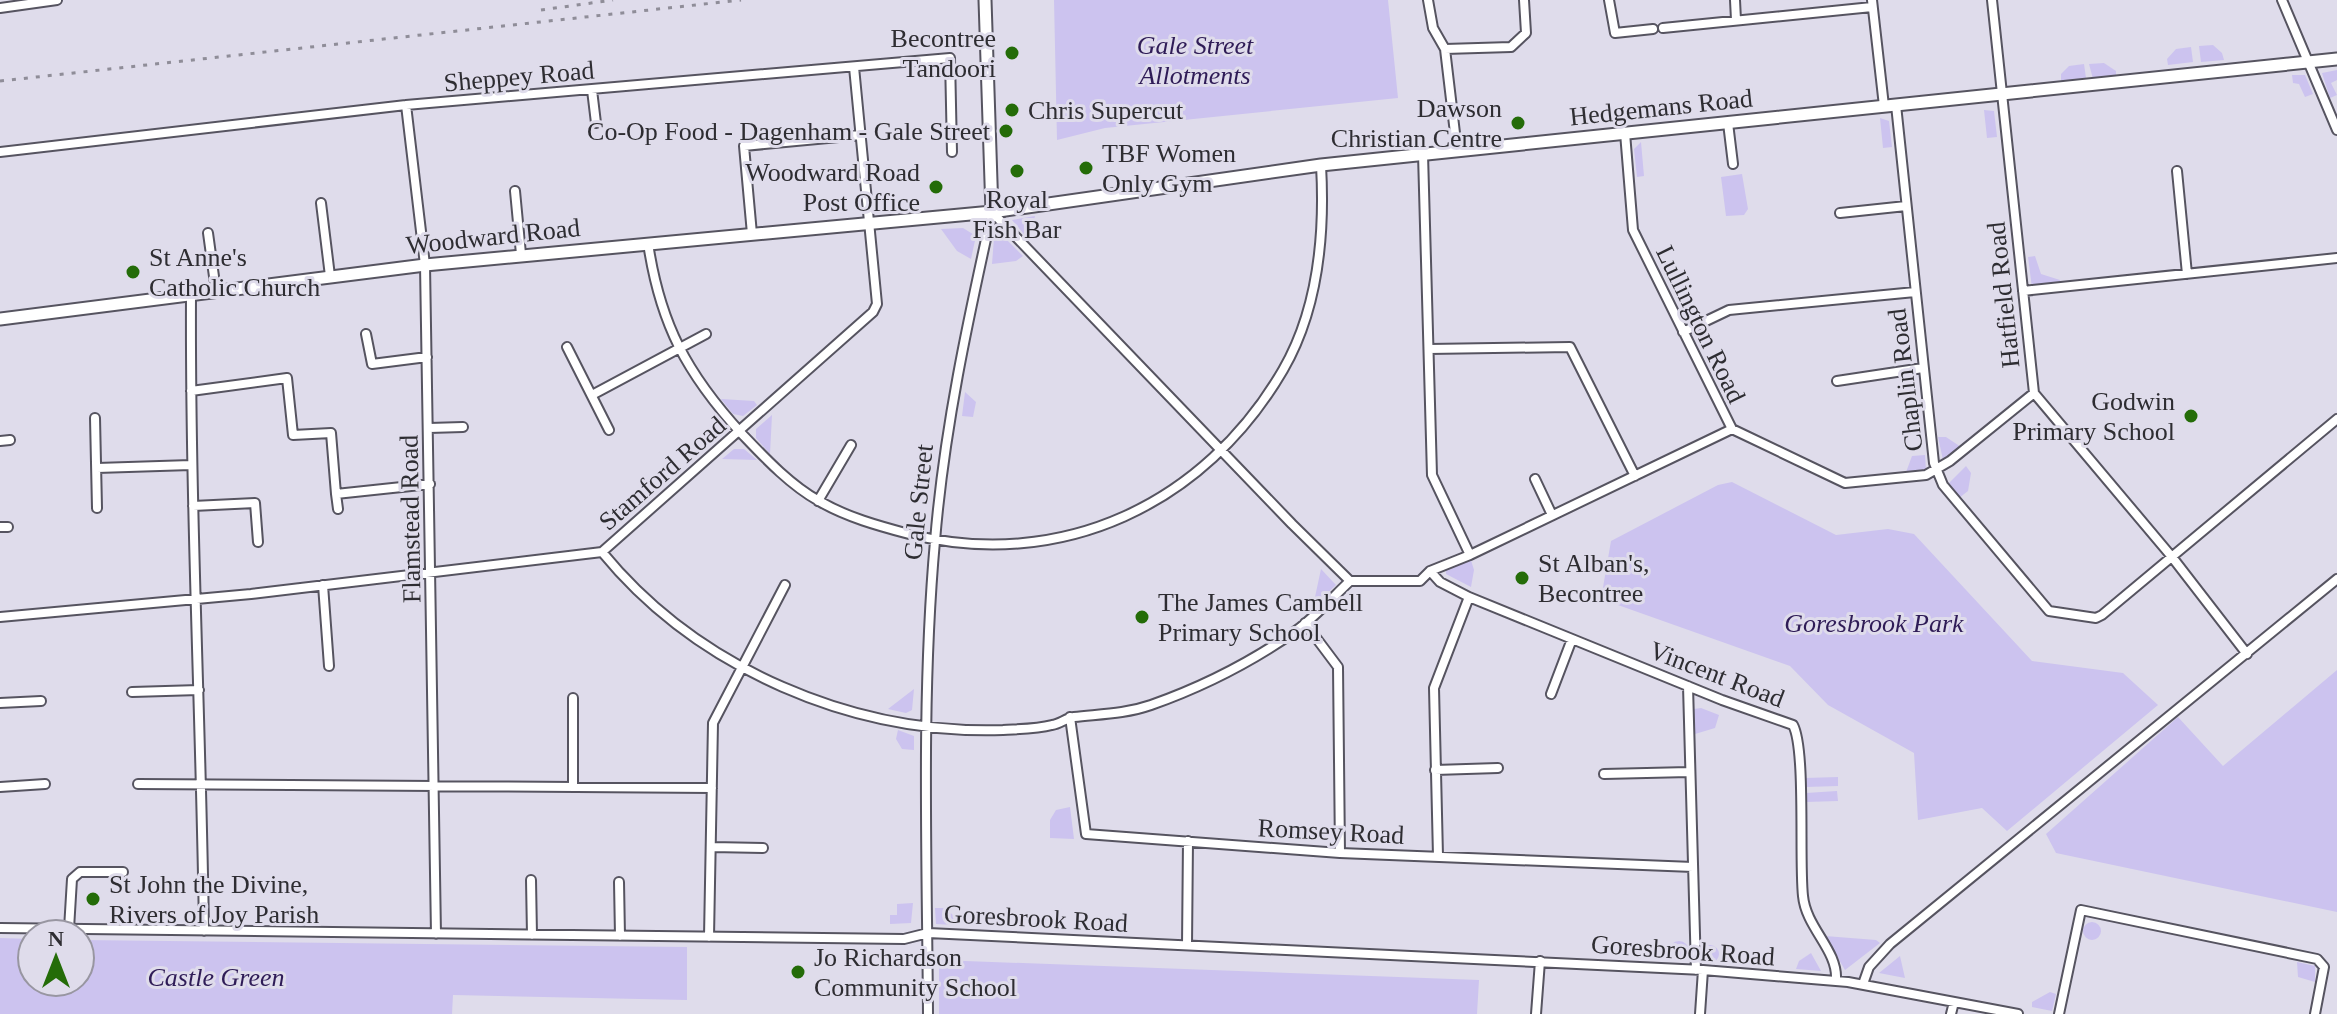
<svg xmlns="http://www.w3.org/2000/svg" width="2337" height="1014" font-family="'Times New Roman',serif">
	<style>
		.green { fill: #ccc3ef }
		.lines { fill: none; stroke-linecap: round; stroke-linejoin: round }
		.minor-casing { stroke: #565460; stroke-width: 12 }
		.tertiary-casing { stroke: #565460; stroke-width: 15 }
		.minor { stroke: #fff; stroke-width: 8 }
		.tertiary { stroke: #fff; stroke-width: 11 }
		.rail { stroke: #8f8d98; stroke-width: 3; stroke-dasharray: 4 8; stroke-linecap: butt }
		.poi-dot { fill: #246c08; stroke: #dfdceb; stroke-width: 3 }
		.labels { text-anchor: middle; stroke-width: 6; stroke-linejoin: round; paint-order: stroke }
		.poi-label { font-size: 26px; fill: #2e2d32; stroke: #dfdceb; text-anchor: start }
		.park-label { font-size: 26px; font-style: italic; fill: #2f1c57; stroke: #dfdceb }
		.street-label { font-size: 26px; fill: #2e2d32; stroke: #dfdceb }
	</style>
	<rect width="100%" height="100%" fill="#dfdceb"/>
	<path class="green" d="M1054 0H1388L1398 98 1105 128 1057 140Z
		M2213 45 2222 53 2224 60 2201 62 2199 46Z
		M2191 47 2193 62 2168 65 2167 59 2176 49Z
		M2104 63 2116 71V77L2093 79 2089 64Z
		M2084 64 2086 78 2061 83V74L2069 66Z
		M2337 70V80L2331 83 2337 95 2330 98 2322 73Z
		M2292 75H2305L2313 94 2305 97 2299 84 2293 83Z
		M1984 110 1994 111 1997 137 1987 138Z
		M1880 118 1889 121 1892 147 1883 148Z
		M1641 142 1644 176 1637 177 1634 149Z
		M1742 174 1748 209 1744 215 1726 216 1721 177Z
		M1035 216 1029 240 1012 220Z
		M963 228 976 236 971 259 957 251 941 229Z
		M994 238 1006 239 1023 256 1016 261 992 264Z
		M2035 256 2041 274 2060 280 2061 285 2032 288 2028 257Z
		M965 392 976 402 973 417 962 416Z
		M721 399 754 401 757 405 743 416 733 414Z
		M772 415 770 454 756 438V429Z
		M1938 437H1946L1961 447 1943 460Z
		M734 449H744L757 460 722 459Z
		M1925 455 1926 471 1905 475 1912 456Z
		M1966 466 1971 473 1968 491 1959 498 1948 484Z
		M1732 482 1836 535 1888 529 1914 534 2032 661 2123 673 2158 705 2007 831 1982 808 1918 820 1914 753 1828 705 1790 666 1601 599 1611 541 1718 485Z
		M1470 557 1474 570 1471 587 1446 574V569Z
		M1321 569 1336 585 1319 601 1315 597Z
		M2337 670V912L2056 853 2046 834 2178 717 2223 766Z
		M914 689 912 710 906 713 888 709Z
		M1701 708 1719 715 1715 728 1695 734 1694 709Z
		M898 730 914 736V750L902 749 896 739Z
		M1838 777V786L1806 787 1805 778Z
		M1837 791 1838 801 1806 802V793Z
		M1070 807 1074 839 1050 838V820L1056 810Z
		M913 903 911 923 890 924V915H897V904Z
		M935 908H945L953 915 954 925 936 924Z
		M2083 931a9 9 0 1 1 18 0a9 9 0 1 1-18 0Z
		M1825 936 1876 940 1880 943 1845 970Z
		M0 938 32 939V982H80V940L687 947V1000L453 995 452 1014H0Z
		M1669 951a10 10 0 1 1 20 0a10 10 0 1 1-20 0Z
		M1701 954a9 9 0 1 1 18 0a9 9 0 1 1-18 0Z
		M1811 953 1821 971 1796 969 1799 961Z
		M1900 956 1905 978 1879 973Z
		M939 960 1479 980 1477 1014H939Z
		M2297 962 2315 966V982L2298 977Z
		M2050 992 2056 994 2052 1011 2032 1007V1002Z"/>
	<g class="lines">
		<defs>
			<path id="minor" d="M1428 0 1433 28 1445 49
				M1609 0 1615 33 1653 29
				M1735 0 1736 20
				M1872 0 1884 106
				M1992 0 2034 393 2172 557 2247 654
				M2282 0 2337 130
				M0 8 57 0
				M1663 28 1872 7
				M592 90 596 123
				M406 105 425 265 436 934
				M1896 105 1934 463 1943 485 2049 611 2096 618 2102 615 2337 419
				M1728 123 1733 164
				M1625 133 1633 230 1732 429 1845 483 1926 475 1950 461 2034 393
				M1457 150 1445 49 1511 47 1526 33 1524 0
				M0 152 406 105 950 58 952 152
				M1423 154 1432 475 1470 555
				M2177 171 2187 274
				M515 191 521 254
				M321 203 330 276
				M992 212 1292 524 1350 581H1420L1430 571 1470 555 1732 429
				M1840 213 1906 206
				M208 233 216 291
				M752 234 744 146 860 135
				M648 243C660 324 687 374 742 434 764 457 790 485 819 501 846 517 879 526 909 534 1062 572 1205 504 1283 370 1319 308 1325 234 1321 165
				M2023 291 2337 258
				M191 294C190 507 201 719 204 931
				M1683 332 1729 310 1915 292
				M366 334 372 364 427 357
				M567 347 609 430
				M1429 349 1570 347 1635 476
				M1837 381 1923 368
				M191 391 287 378 293 435 331 433 336 494 430 484
				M592 395 706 334
				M95 418 97 508
				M429 428 463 427
				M0 441 10 440
				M97 468 191 465
				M1535 479 1552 515
				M336 494 338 509
				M818 501 851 445
				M193 506 255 503 258 542
				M0 527H8
				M602 552C698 669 853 735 1003 730 1019 729 1037 729 1052 725 1060 724 1066 718 1074 717 1101 714 1125 714 1151 705 1202 687 1253 661 1297 630 1316 616 1333 597 1350 581
				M1430 571 1440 582 1469 597 1722 700 1793 725C1806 749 1799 861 1803 896 1806 928 1838 950 1836 980
				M323 585 329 666
				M0 617 251 594 602 552 873 312 877 304 854 67
				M1305 623 1338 667 1340 853
				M1688 686 1696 970
				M132 692 199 690
				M1551 694 1572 639
				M573 698V787
				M0 703 41 701
				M1070 717 1086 834 1340 853 1693 867
				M1435 770 1498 768
				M1604 774 1689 772
				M138 784 712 788
				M0 787 45 784
				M712 847 763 848
				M1438 856 1434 688 1469 597
				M531 880 532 935
				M619 882 620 936
				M0 928 904 939 928 933 1703 970 1848 982 2018 1014
				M69 929 72 879 80 872H123
				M709 937 713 723 785 585
				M1187 945 1188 841
				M1863 984 1869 967 1890 944 2337 579
				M928 1014C927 857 921 697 935 541 944 430 968 320 992 212
				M1536 1014 1540 961
				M1700 1014 1703 970
				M1951 1014 1954 1002
				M2059 1014 2081 910 2317 959 2324 967 2315 1014"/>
			<path id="tertiary" d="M985 0 992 212
				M0 319 425 265 992 212 1321 165 2337 59"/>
		</defs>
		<use href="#minor" class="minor-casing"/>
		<use href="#tertiary" class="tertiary-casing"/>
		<use href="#minor" class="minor"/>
		<use href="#tertiary" class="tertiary"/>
		<path class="rail" d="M541 10 613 0
			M0 81 741 0"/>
	</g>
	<g class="poi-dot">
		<circle cx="1012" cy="53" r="8"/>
		<circle cx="1012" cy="110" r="8"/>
		<circle cx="1518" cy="123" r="8"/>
		<circle cx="1006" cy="131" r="8"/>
		<circle cx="1086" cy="168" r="8"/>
		<circle cx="1017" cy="171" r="8"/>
		<circle cx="936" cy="187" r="8"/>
		<circle cx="133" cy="272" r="8"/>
		<circle cx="2191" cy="416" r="8"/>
		<circle cx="1522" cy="578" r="8"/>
		<circle cx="1142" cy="617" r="8"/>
		<circle cx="93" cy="899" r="8"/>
		<circle cx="798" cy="972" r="8"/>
	</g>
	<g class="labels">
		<g class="poi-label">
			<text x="996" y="47" text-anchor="end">Becontree<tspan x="996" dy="30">Tandoori</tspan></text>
			<text x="1502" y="117" text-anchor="end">Dawson<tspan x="1502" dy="30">Christian Centre</tspan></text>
			<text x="1028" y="119">Chris Supercut</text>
			<text x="990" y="140" text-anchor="end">Co-Op Food - Dagenham - Gale Street</text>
			<text x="1102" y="162">TBF Women<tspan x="1102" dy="30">Only Gym</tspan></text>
			<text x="920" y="181" text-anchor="end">Woodward Road<tspan x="920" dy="30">Post Office</tspan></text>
			<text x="1017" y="208" text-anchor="middle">Royal<tspan x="1017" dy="30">Fish Bar</tspan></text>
			<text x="149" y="266">St Anne's<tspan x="149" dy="30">Catholic Church</tspan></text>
			<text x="2175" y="410" text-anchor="end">Godwin<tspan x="2175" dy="30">Primary School</tspan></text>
			<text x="1538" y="572">St Alban's,<tspan x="1538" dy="30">Becontree</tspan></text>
			<text x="1158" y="611">The James Cambell<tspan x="1158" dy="30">Primary School</tspan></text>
			<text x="109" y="893">St John the Divine,<tspan x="109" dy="30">Rivers of Joy Parish</tspan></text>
			<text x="814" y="966">Jo Richardson<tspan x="814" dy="30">Community School</tspan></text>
		</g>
		<g class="park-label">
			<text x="1195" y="54">Gale Street<tspan x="1195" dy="30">Allotments</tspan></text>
			<text x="1874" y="632">Goresbrook Park</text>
			<text x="216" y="986">Castle Green</text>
		</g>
		<g class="street-label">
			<text transform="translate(519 76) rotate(-5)" y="9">Sheppey Road</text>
			<text transform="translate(1661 107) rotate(-6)" y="9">Hedgemans Road</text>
			<text transform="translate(493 236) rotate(-6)" y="9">Woodward Road</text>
			<text transform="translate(2003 295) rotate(-96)" y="9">Hatfield Road</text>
			<text transform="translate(1701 324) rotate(64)" y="9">Lullington Road</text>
			<text transform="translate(1905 380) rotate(-97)" y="9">Chaplin Road</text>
			<text transform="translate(662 473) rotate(-41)" y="9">Stamford Road</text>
			<text transform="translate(918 502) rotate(-84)" y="9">Gale Street</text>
			<text transform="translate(410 519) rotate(-91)" y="9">Flamstead Road</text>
			<text transform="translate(1717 674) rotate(21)" y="9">Vincent Road</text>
			<text transform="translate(1331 831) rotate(3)" y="9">Romsey Road</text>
			<text transform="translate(1036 918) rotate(3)" y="9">Goresbrook Road</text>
			<text transform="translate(1683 950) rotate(4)" y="9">Goresbrook Road</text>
		</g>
	</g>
	<g transform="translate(56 958)"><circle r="38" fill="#dfdceb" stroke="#9896a1" stroke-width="2"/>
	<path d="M0-6L14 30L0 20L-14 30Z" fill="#246c08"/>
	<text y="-12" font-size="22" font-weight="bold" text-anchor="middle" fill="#2e2d32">N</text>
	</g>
</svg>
